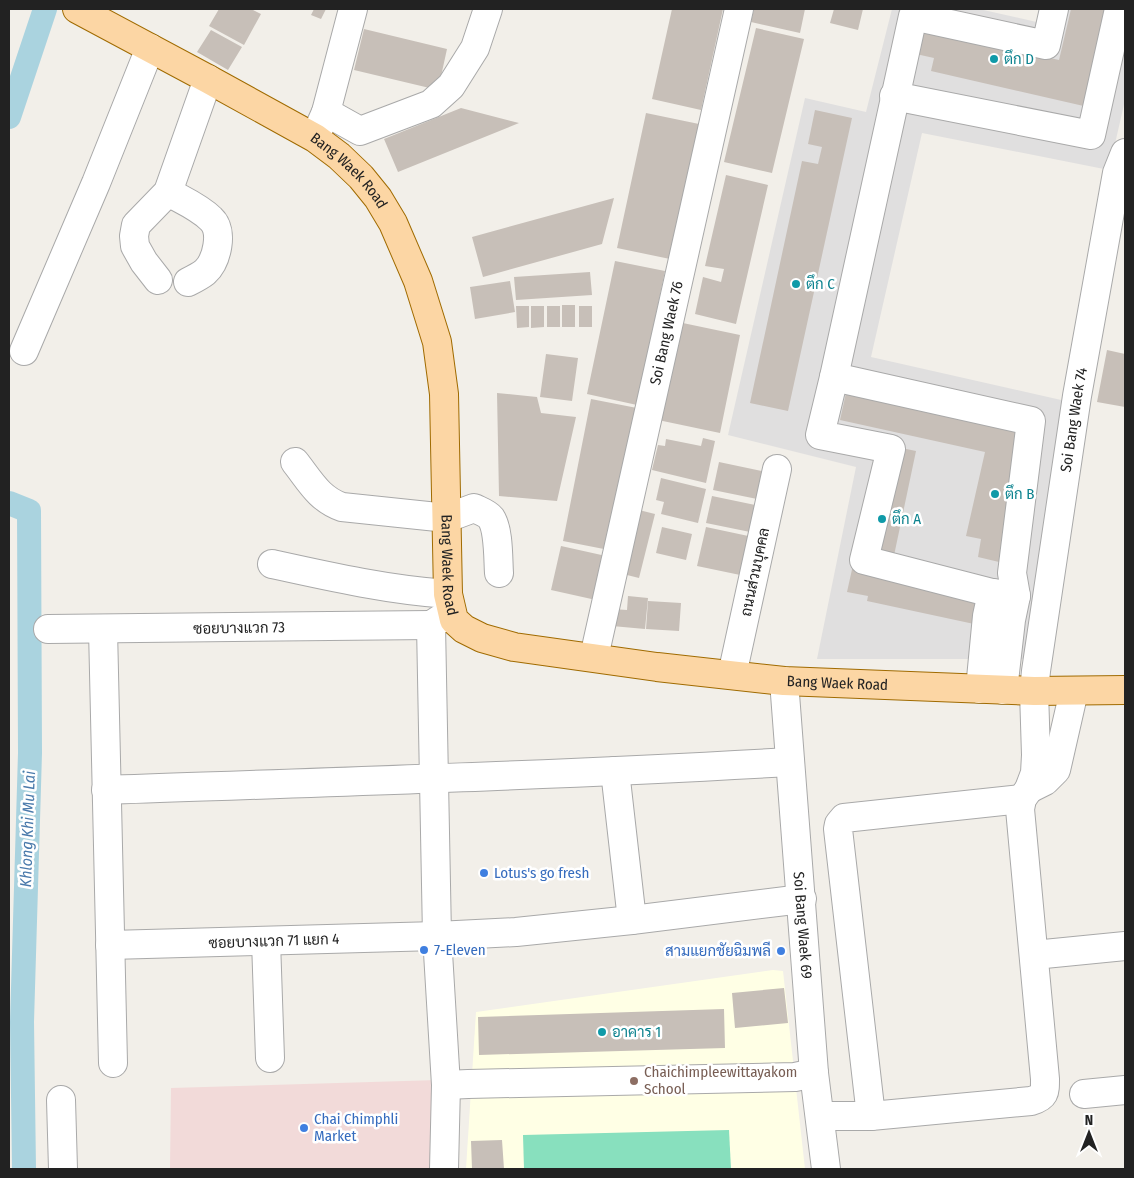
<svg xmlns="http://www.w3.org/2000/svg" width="1134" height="1178" font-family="'Fira Sans Condensed',Sarabun,sans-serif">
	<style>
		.residential { fill: #e0dfdf }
		.commercial { fill: #f2dad9 }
		.education { fill: #ffffe5 }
		.pitch { fill: #88e0be }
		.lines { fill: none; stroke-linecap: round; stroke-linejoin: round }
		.canal { stroke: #aad3df; stroke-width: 24 }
		.building { fill: #c7bfb8 }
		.minor-casing { stroke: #a9a9a9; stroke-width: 30 }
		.major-casing { stroke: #a06b00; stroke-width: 30 }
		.minor { stroke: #fff; stroke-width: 28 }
		.major { stroke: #fcd6a4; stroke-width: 28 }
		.culture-dot { fill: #0f9aa8; stroke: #fff; stroke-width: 2 }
		.shop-dot { fill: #3f7fe0; stroke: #fff; stroke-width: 2 }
		.education-dot { fill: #8d6e63; stroke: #fff; stroke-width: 2 }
		.labels { text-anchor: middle; stroke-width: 5; stroke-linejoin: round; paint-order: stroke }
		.culture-label { font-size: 15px; fill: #0d838f; stroke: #fff; text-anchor: start }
		.street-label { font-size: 15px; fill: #222; stroke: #fff }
		.shop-label { font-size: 15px; fill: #366cbe; stroke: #fff; text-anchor: start }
		.education-label { font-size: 15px; fill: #785e54; stroke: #fff; text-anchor: start }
		.water-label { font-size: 16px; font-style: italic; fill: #4a7aab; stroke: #fff }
	</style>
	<rect width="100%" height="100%" fill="#f2efe9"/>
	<path class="residential" d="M892 9H979L1041 23 1044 9H1125V100L1109 170 922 133 871 357 1070 402 1030 659H817L856 467 728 435 805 98 866 112Z"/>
	<path class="commercial" d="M438 1080 435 1169H170L171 1088Z"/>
	<path class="education" d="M773 970 783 971 805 1169H466L476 1012Z"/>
	<path class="pitch" d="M729 1130 731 1169H524L523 1135Z"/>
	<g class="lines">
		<path class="canal" d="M9 117 45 9
			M9 503 29 511 30 753 22 1022 24 1169"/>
	</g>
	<path class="building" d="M219 9H251L261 14 244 45 209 26Z
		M314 9H326L321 19 311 15Z
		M672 9H723L701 110 652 99Z
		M754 9H805L800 33 751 22Z
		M834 9H863L858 30 830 23Z
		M1071 9H1111L1088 107 931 71 934 58 916 54 922 29 1059 60Z
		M756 28 804 39 772 173 724 162Z
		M364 29 447 49 438 90 354 70Z
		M211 30 242 47 228 70 197 52Z
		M461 108 519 123 398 172 384 139Z
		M815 110 852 118 788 411 750 403 802 161 818 164 822 147 808 144Z
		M646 113 699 124 670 259 617 248Z
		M726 175 768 185 736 324 695 314 703 277 721 282 724 269 705 266Z
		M614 198 602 244 483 277 472 237Z
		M615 261 665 271 637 405 587 394Z
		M590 272 592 295 516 300 514 277Z
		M510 281 515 312 475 319 470 287Z
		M562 305H575V327H562Z
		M516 306H529V327L517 328Z
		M531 306H544V327L531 328Z
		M547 306H560V327H547Z
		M579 306H592V327H579Z
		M678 322 740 335 720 433 658 420Z
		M1107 350 1125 354V407L1097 402Z
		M546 354 578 358 572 401 540 397Z
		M497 393 537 397 541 413 576 417 557 501 499 496Z
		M846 393 1031 418 999 562 978 557 981 539 966 536 985 452 840 420Z
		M591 399 637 408 609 550 563 541Z
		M703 438 715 441 706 483 652 470 658 445 665 446 666 439 701 446Z
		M887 445 916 451 892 565 980 584 988 627 867 601 868 596 847 592 874 470Z
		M719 462 767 472 762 500 713 490Z
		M661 478 706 489 698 523 661 514 664 502 656 500Z
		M712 496 760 506 755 533 706 523Z
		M639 510 655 514 639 578 623 574Z
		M662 527 692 534 686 560 656 553Z
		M706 527 753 537 745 576 697 566Z
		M561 546 606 556 596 600 551 590Z
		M628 596 648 598 645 629 612 626 613 609 627 610Z
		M648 601 681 603 679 631 646 629Z
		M784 988 788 1023 735 1028 732 993Z
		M724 1009 725 1048 479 1055 478 1017Z
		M502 1140 504 1169H472L471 1141Z"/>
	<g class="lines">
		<defs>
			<g id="minor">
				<path d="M894 96 1091 135 1119 9"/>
				<path d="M326 112 360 131 431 104 451 86 475 48 488 9"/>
				<path d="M319 128 326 112 353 9"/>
				<path d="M168 192C182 200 199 207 211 219 224 231 217 261 205 272 200 276 194 279 188 282"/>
				<path d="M158 280 144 262 135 246 134 236 136 225 168 192 208 79"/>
				<path d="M24 351 96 183 150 48"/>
				<path d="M834 377 1031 421 1012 573 1016 596 1011 620 1003 690"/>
				<path d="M295 462C310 481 319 499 342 507L447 518 474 508C480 511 487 513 491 518 499 530 498 559 499 573"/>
				<path d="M272 564C331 577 389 590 448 594"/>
				<path d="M1016 596 992 593 864 560 891 449 820 435 834 377 913 16 1046 45 1054 9"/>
				<path d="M48 629 431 625"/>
				<path d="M103 629 113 1063"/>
				<path id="s1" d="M594 657 739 9"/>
				<path d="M732 675 777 469"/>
				<path id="s2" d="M784 681 814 1073 826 1169"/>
				<path d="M980 689 987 616 992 593"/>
				<path d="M615 771 632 920"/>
				<path d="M1029 789 1045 781 1056 770 1074 691"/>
				<path d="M106 790C334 782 562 775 790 762"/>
				<path d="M266 941 270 1058"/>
				<path d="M110 945 437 936 516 932 632 920 802 899"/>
				<path d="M1034 955 1125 946"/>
				<path d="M446 1085 468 1084 795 1077 814 1073"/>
				<path d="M1084 1094 1125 1090"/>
				<path d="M61 1100 63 1169"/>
				<path id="s3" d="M820 1116H871L1031 1101C1045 1097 1045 1093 1045 1079L1020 809 1022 799 1029 789 1035 773 1036 755 1034 691 1036 671 1077 396 1117 173 1125 153"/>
				<path d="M871 1116 838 829 839 824 844 818 1022 799"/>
				<path d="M444 1169 446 1085 437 936 431 625 451 612"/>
			</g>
			<g id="major">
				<path id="s4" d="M77 9 208 79 315 138 339 156 361 177 378 198 393 223 418 281 437 342 444 394 448 594 454 620 464 629 482 638 514 647 657 667 784 681 1034 691 1125 690"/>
			</g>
		</defs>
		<use href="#minor" class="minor-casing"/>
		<use href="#major" class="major-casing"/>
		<use href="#minor" class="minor"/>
		<use href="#major" class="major"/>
	</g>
	<g class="culture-dot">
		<circle cx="994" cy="59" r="5"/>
		<circle cx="796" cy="284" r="5"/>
		<circle cx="995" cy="494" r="5"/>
		<circle cx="882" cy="519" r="5"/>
		<circle cx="602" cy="1032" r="5"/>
	</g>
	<g class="shop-dot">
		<circle cx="484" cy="873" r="5"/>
		<circle cx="424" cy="950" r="5"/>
		<circle cx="781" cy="951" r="5"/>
		<circle cx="304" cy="1128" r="5"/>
	</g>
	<circle class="education-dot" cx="634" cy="1081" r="5"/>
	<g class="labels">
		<g class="culture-label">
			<text x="1004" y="64">ตึก D</text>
			<text x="806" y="289">ตึก C</text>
			<text x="1005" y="499">ตึก B</text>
			<text x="892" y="524">ตึก A</text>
			<text x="612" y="1037">อาคาร 1</text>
		</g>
		<g class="street-label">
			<text dy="5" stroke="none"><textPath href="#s4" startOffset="318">Bang Waek Road</textPath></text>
			<text dy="5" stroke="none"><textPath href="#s1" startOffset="332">Soi Bang Waek 76</textPath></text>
			<text dy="5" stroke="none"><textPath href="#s3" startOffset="908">Soi Bang Waek 74</textPath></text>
			<text dy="5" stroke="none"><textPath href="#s4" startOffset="738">Bang Waek Road</textPath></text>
			<text transform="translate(755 572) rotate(-78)" y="5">ถนนส่วนบุคคล</text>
			<text transform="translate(239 628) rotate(-1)" y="5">ซอยบางแวก 73</text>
			<text dy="5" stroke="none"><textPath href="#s4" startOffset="1186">Bang Waek Road</textPath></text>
			<text dy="5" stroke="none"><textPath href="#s2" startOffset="245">Soi Bang Waek 69</textPath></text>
			<text transform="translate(274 941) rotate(-2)" y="5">ซอยบางแวก 71 แยก 4</text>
		</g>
		<g class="shop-label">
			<text x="494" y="878">Lotus's go fresh</text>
			<text x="434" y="955">7-Eleven</text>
			<text x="771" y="956" text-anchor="end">สามแยกชัยฉิมพลี</text>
			<text x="314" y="1124">Chai Chimphli<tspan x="314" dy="17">Market</tspan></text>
		</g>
		<g class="education-label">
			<text x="644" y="1077">Chaichimpleewittayakom<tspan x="644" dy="17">School</tspan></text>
		</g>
		<g class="water-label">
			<text transform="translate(27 829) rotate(-88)" y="6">Khlong Khi Mu Lai</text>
		</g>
	</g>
	<rect width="1134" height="1178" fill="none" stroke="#222222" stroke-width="20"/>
	<g transform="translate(1089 1133)" stroke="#ffffff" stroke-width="4" paint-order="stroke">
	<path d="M0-4L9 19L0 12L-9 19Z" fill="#222222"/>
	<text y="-8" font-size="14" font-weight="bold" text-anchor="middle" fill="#222222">N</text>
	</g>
</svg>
